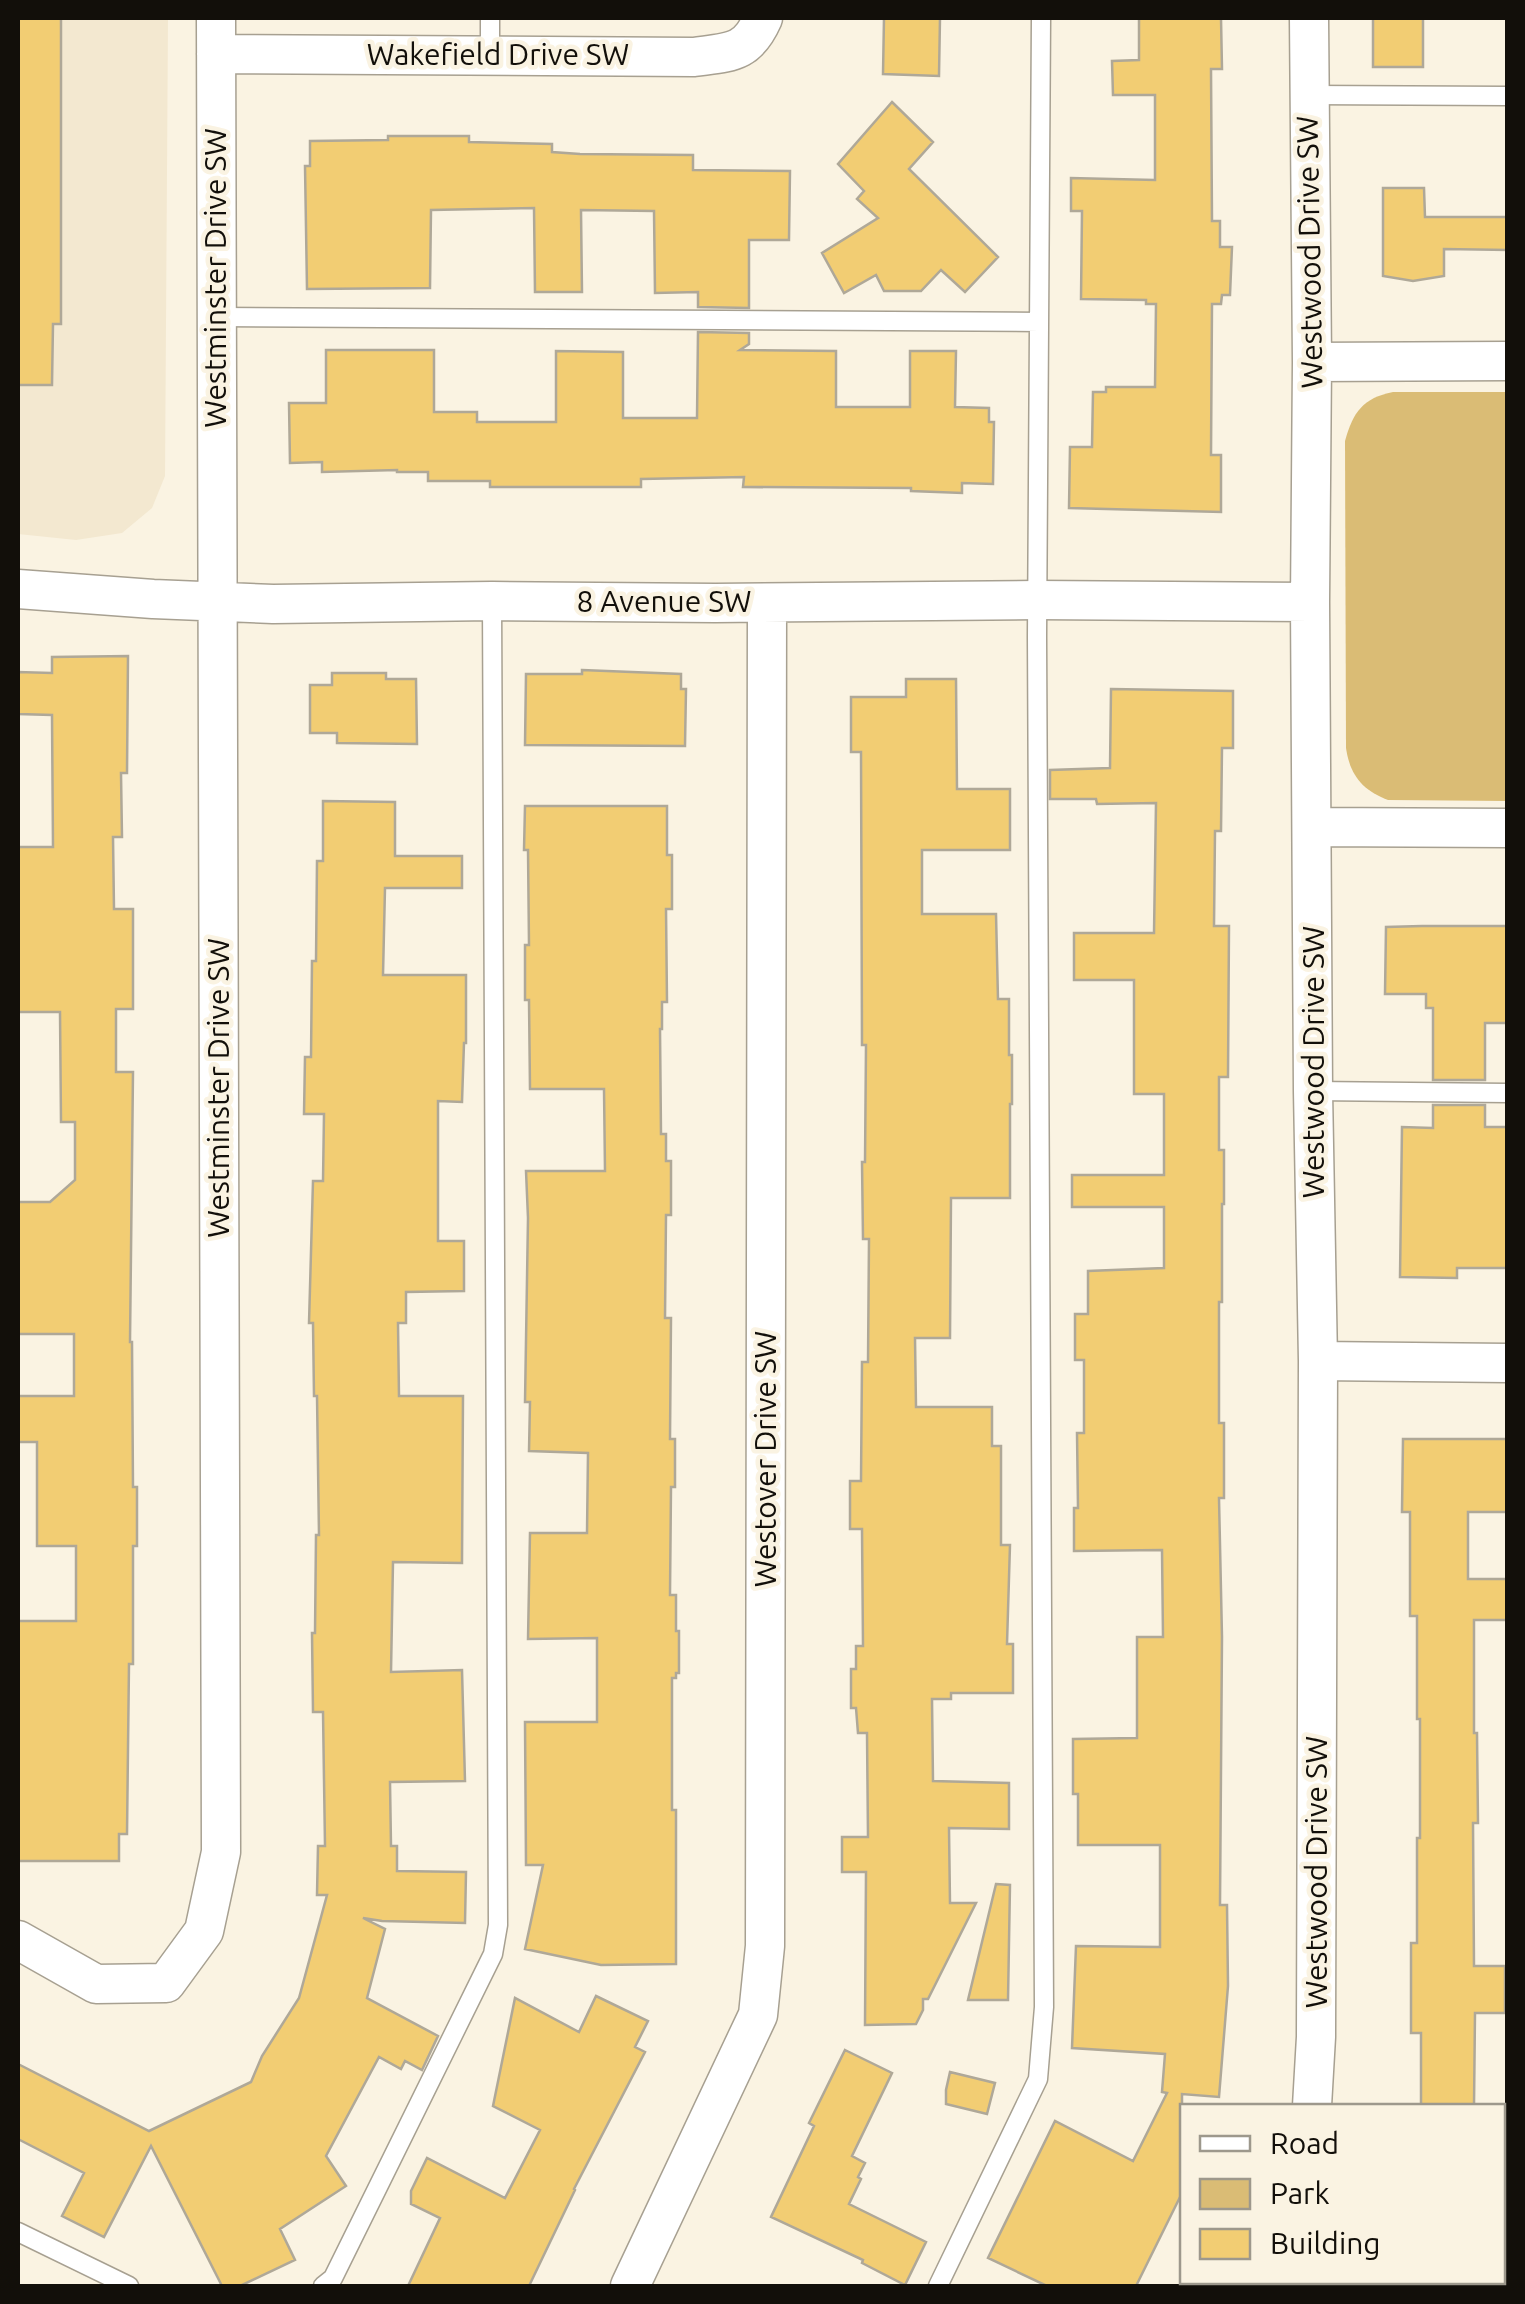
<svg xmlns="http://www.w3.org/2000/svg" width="1525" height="2304" font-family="Ubuntu,sans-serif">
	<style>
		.built { fill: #f3e8d0 }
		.green { fill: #dabc75 }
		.building { fill: #f2cd73; stroke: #afa898; stroke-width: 2.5 }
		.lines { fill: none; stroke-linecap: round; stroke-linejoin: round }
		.service-casing { stroke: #a7a091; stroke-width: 21 }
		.minor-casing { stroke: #a7a091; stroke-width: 41 }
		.service { stroke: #fff; stroke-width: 18 }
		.minor { stroke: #fff; stroke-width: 38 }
		.labels { text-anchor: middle; stroke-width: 9; stroke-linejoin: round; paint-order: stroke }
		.street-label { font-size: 30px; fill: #120f0a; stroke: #faf3e2 }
	</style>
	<rect width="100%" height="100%" fill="#faf3e2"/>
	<path class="built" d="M18 18H168L165 476 152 508 122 533 76 540 18 534Z"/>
	<path class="green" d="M1393 392H1507V801L1388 800C1362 790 1350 775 1346 748L1345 441C1353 412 1363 398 1393 392Z"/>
	<path class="building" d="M18 18H61V324H53L52 385H18Z
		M884 18H940L939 76 883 74Z
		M1139 18H1221L1222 69H1211L1212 221H1220V247H1232L1230 295H1222L1221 304H1212L1211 455H1221V512L1069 508 1070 447H1092L1093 392H1106V387H1155L1156 304H1146V300L1081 299 1082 211H1071V178L1155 180V95H1113L1112 61 1139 60Z
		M1373 18H1423V67H1373Z
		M892 102 933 142 909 169 998 257 965 292 941 270 921 291H884L876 275 844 293 822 253 878 218 857 199 864 191 838 164Z
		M388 136H469V142L552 144V152L580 154 693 155V170L790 171 789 240H749V308L698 307V292L655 293 654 211 581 210 582 292H535L534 208 431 210 430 288 307 289 305 166H310V141L388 140Z
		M1383 188H1424L1425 217H1508V250L1444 249V276L1413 281 1383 276Z
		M698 332 749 333V344L740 350 836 351V407H910V351H956L955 407 989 408V422H994L993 484 962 483V493L911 491V488L743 487 744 477 641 479V487H490V481H428V472H397V470L322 472V462L290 463 289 403H326V350H434V412H477V422H556V351L623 352V418H697Z
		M128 656 127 773H121L122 837H113L114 909H133V1009H116V1072H133L130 1342H132L133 1487H137V1546H133V1664H129L127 1834H119V1861H18V1621H76V1546H37V1442H18V1396H74V1334H18V1202H50L75 1180V1122H61L60 1012H18V847H53L52 715 18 714V672L52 673V657Z
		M582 670 681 674V689H686L685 746 525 745 526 674H582Z
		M332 673H386V679H416L417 744 337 743V733H310V685H332Z
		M906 679H956L957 789H1010V850H922V914H996L998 999H1009V1055H1012V1104H1010V1198H951L950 1338H915L916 1407H992V1446H1001V1545H1010L1007 1644H1013V1693H951V1699H932L933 1781 1009 1783V1829L949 1828 950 1903H976L928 1999H923V2010L916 2024 865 2025 866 1872H842V1837H868L867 1733H858L856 1708H851V1669H856V1646H863L862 1529H850V1481H861L862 1362H868L869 1239H863L862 1162H865L866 1045H862L861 752H851V697H906Z
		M1111 689 1233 691V748H1222L1221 831H1215L1214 926H1229L1228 1077H1219V1150H1224V1204H1222V1302H1219V1423H1224V1498H1219L1222 1637 1220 1905H1227L1228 1986 1219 2097 1182 2094V2193L1136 2286H1047L988 2258 1055 2121 1133 2161 1167 2093 1162 2092 1165 2054 1072 2048 1076 1946 1160 1947V1845H1078V1794H1073V1739L1137 1738V1637H1163L1162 1550 1074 1551V1508H1078L1077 1433H1084V1360H1075V1314H1088V1271L1164 1268V1207H1072V1175H1164V1094H1134V980H1074V933H1154L1156 803 1097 804 1096 799H1050V770L1110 768Z
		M323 801 395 802V856H462V888H385L383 975H466V1043H464L462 1102 438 1101V1241H464V1291L406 1292V1323H398L399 1396H463L462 1563 393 1562 391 1672 462 1670 465 1781 390 1782 391 1846H397V1871L466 1872 465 1923 382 1921 363 1918 385 1929 367 1998 438 2036 422 2070 405 2061 401 2069 379 2057 326 2156 346 2186 280 2229 295 2260 240 2286H222L151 2146 104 2237 62 2216 84 2173 18 2139V2064L149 2131 251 2082 262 2056 299 1998 327 1895H317L318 1846H325L323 1712H313L312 1633H315L316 1535H319L317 1396H314L313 1323H309L313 1181H323L324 1114H304L305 1057H311L312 961H316L317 861H323Z
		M525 806H667V855H672V909H666L667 1002H662V1029H660L661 1134H666V1161H671V1215H666L665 1318H671L670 1439H675V1487H671L670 1595H676V1631H679V1673H676V1678H672V1810H676V1964L601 1965 525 1949 543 1865H526L525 1722H597V1638L528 1639 530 1533H587L588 1453 529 1451 530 1402H525L528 1218 526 1171H605L604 1089H530L529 1000H525V945H529L528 850H524Z
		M1422 926H1508V1023H1485V1080H1433V1008H1426V994H1385L1386 927Z
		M1433 1105H1485V1127H1508V1268H1457V1278L1400 1277 1402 1127 1433 1128Z
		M1403 1439H1508V1512H1468V1579H1508V1620H1474V1733H1477L1478 1823H1473L1474 1966H1505V2013H1475L1474 2106H1421V2033H1411V1943H1417V1838H1420V1719H1417V1616H1410V1512H1402Z
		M996 1884 1010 1885 1008 2000H968Z
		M596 1996 648 2021 635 2047 645 2052 574 2189 575 2190 529 2286H408L440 2218 411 2204V2191L427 2158 505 2198 540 2130 493 2106 515 1998 579 2032Z
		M845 2050 892 2073 852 2156 865 2163 858 2177 861 2179 849 2204 926 2242 905 2285 862 2263 863 2260 771 2217 814 2126 809 2123Z
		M950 2072 995 2083 987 2114 946 2104V2090Z"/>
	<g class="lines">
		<defs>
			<path id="service" d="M490 55V18
				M1308 95 1508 96
				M217 317 1039 322
				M1313 1091 1508 1093
				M18 2232 129 2286
				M323 2286 333 2278 493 1954 498 1925 492 601
				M938 2286 1038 2079 1044 2007 1037 637 1041 18"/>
			<path id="minor" d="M1309 18 1312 362 1310 602 1313 1091 1318 1361 1316 2037 1312 2106
				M216 54 694 57C731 52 747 54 763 18
				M1312 362 1508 361
				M18 589 153 599 273 604 492 601 715 603 1037 600 1310 602
				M1313 827 1508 828
				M1318 1361 1508 1363
				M18 1940 96 1984 166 1983 204 1931 221 1852 216 18
				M630 2286 758 2015 765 1946 767 603
				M1237 2286 1240 2282"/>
		</defs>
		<use href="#service" class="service-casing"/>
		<use href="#minor" class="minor-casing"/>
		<use href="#service" class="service"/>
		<use href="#minor" class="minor"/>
	</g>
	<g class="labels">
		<g class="street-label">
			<text x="498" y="65">Wakefield Drive SW</text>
			<text transform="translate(1310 252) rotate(-91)" y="10">Westwood Drive SW</text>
			<text transform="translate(216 278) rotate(-90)" y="10">Westminster Drive SW</text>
			<text x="664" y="612">8 Avenue SW</text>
			<text transform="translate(1314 1062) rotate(-90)" y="10">Westwood Drive SW</text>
			<text transform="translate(219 1088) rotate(-90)" y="10">Westminster Drive SW</text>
			<text transform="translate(766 1459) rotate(-90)" y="10">Westover Drive SW</text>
			<text transform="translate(1317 1872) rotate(-90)" y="10">Westwood Drive SW</text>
		</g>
	</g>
	<rect width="1525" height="2304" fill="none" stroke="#120f0a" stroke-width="40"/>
	<rect x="1180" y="2104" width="325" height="180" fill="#faf3e2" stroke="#9d988c" stroke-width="2.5"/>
	<rect x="1200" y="2136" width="50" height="15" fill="#ffffff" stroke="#9d988c" stroke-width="2.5"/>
	<text x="1270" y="2154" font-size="30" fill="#120f0a">Road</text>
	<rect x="1200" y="2179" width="50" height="30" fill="#dabc75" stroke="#9d988c" stroke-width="2.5"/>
	<text x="1270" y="2204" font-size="30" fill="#120f0a">Park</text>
	<rect x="1200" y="2229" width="50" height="30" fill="#f2cd73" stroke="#9d988c" stroke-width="2.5"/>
	<text x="1270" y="2254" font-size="30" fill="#120f0a">Building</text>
</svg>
